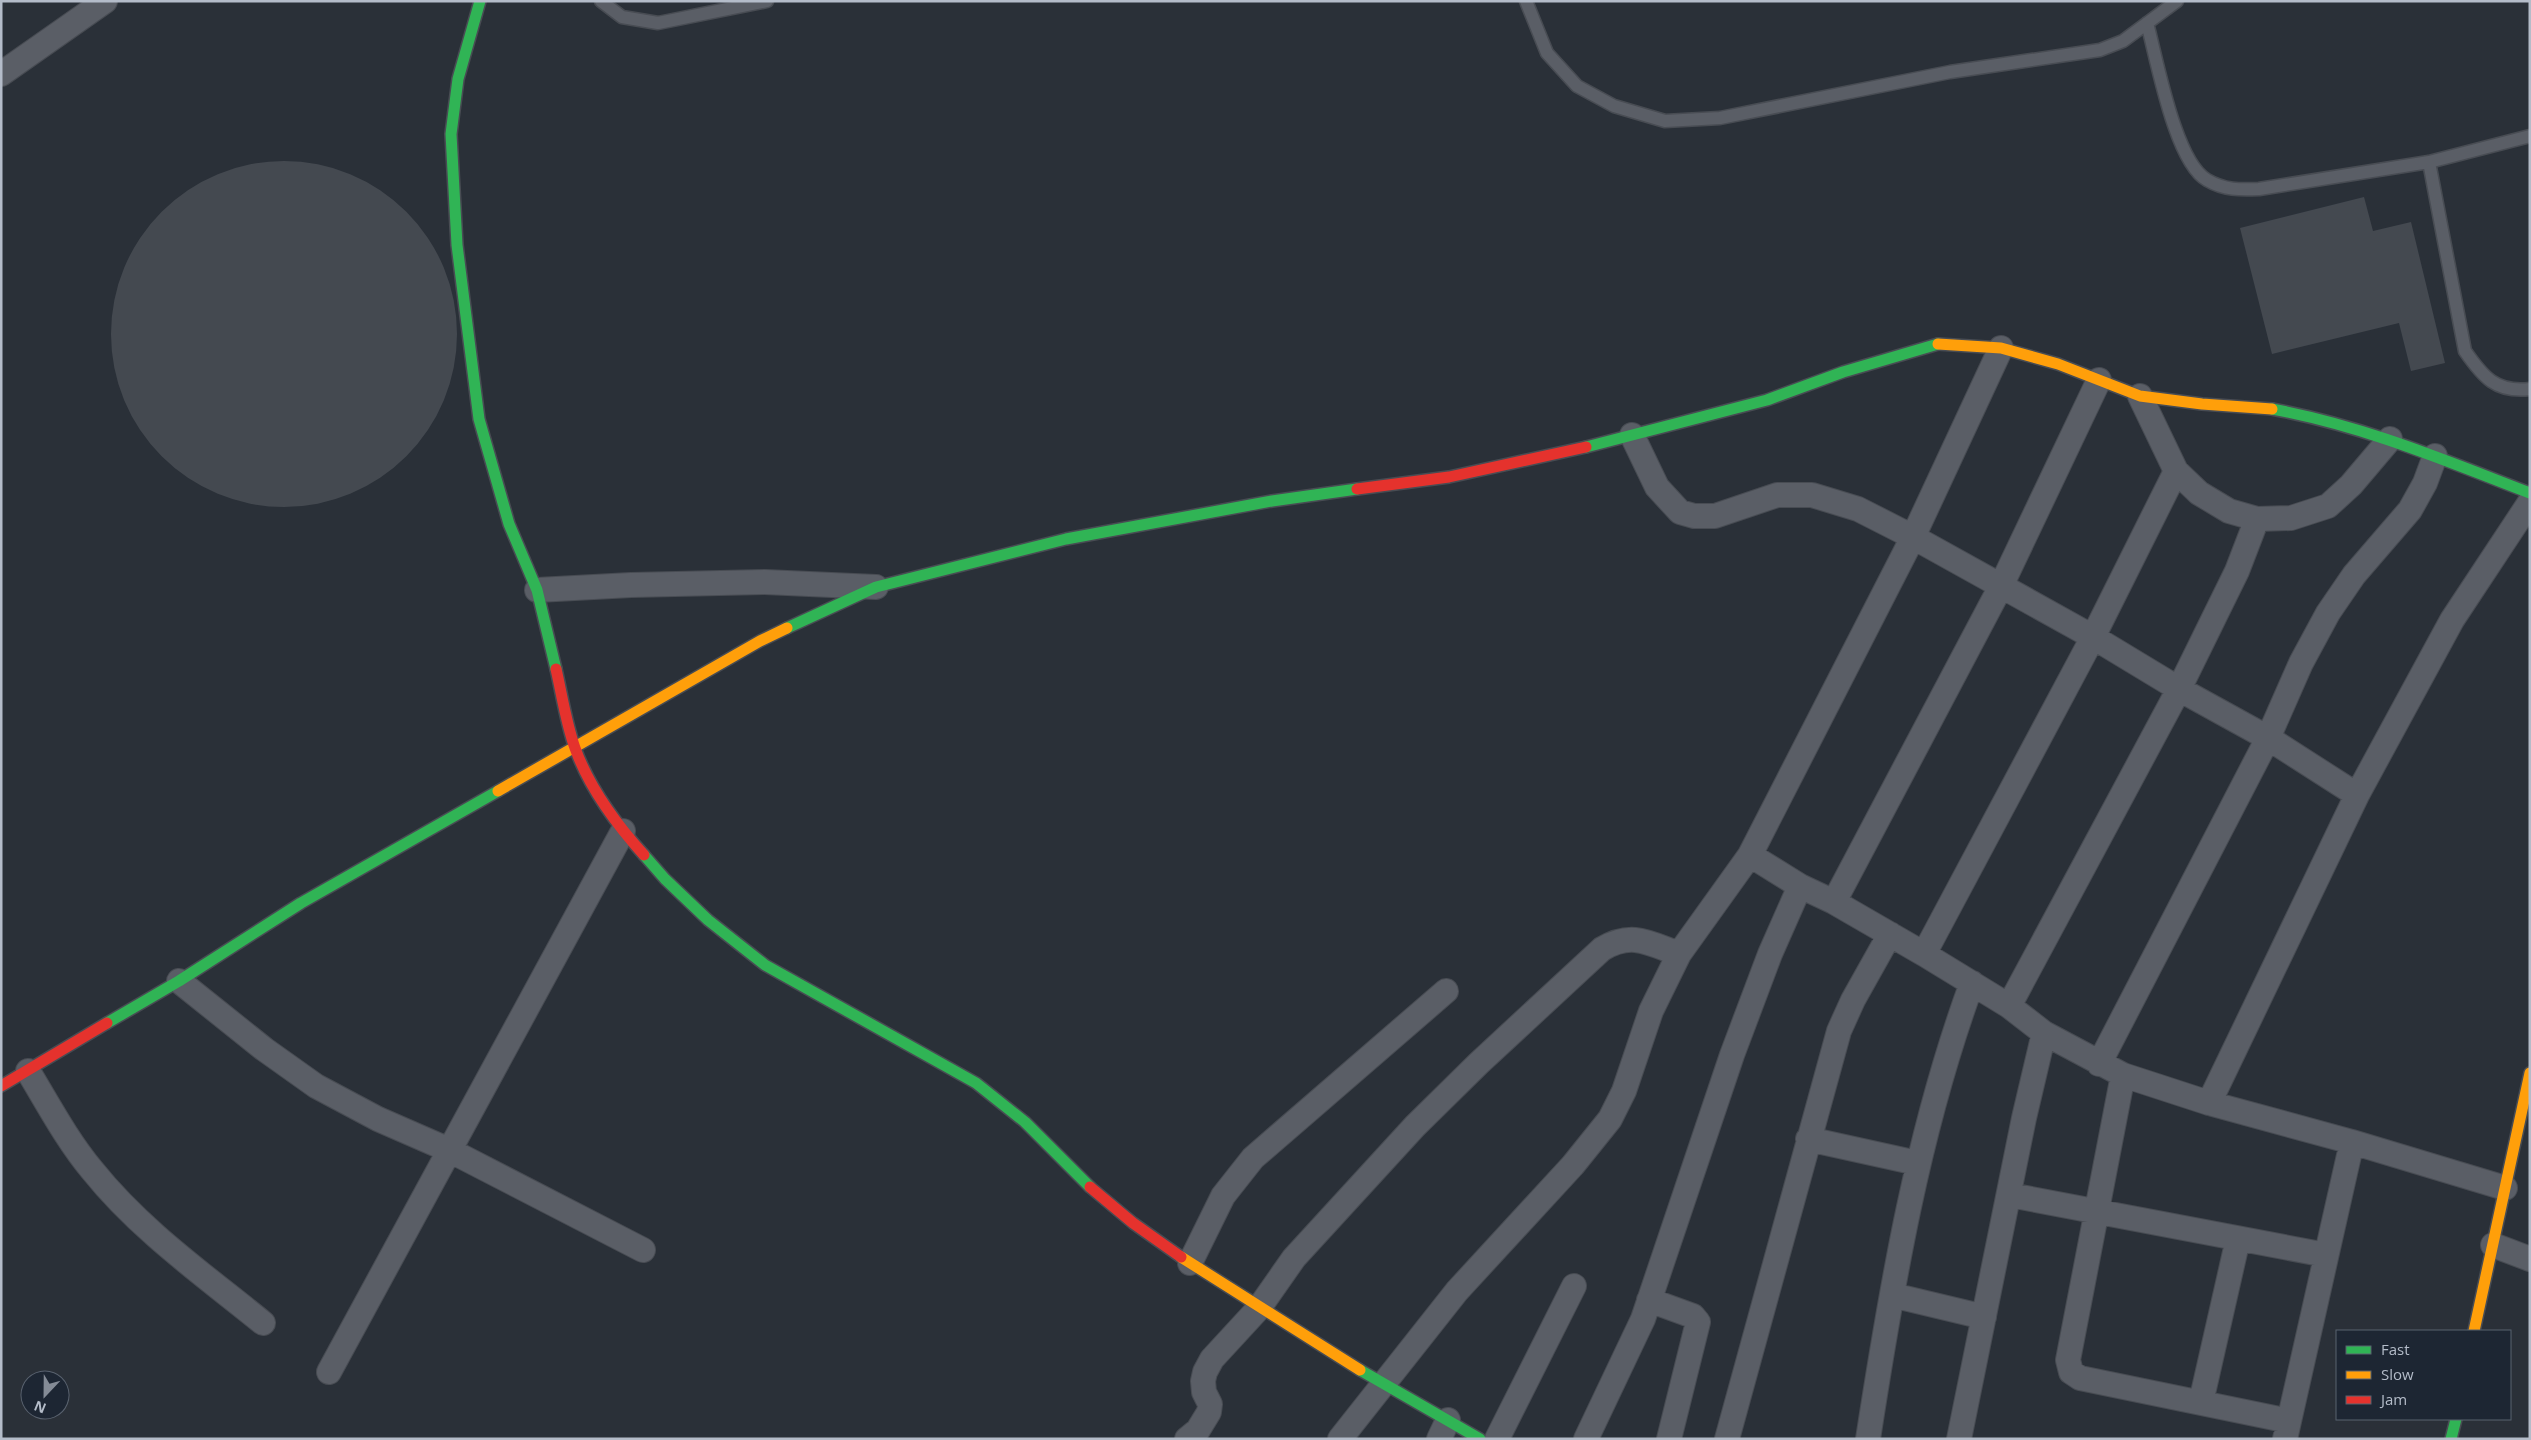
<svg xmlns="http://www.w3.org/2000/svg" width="2531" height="1440" font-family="'Open Sans',sans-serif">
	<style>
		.building { fill: #444950 }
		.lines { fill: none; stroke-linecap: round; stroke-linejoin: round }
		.lane-casing { stroke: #484c53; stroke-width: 15 }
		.street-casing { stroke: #484c53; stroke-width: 26 }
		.fast-casing { stroke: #484c53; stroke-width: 14 }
		.slow-casing { stroke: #484c53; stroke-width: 14 }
		.jam-casing { stroke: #484c53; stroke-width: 14 }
		.lane { stroke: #5a5e66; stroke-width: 12 }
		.street { stroke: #5a5e66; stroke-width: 24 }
		.fast { stroke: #30b455; stroke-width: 11 }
		.slow { stroke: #ff9f0a; stroke-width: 11 }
		.jam { stroke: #e5322d; stroke-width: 11 }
	</style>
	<rect width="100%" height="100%" fill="#2a3038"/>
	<path class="building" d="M111 334a173 173 0 1 1 346 0a173 173 0 1 1-346 0Z
		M2364 197 2373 231 2411 222 2445 363 2411 371 2399 323 2272 354 2240 228Z"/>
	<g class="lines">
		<defs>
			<path id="lane" d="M601 1 622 17 658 23 767 1
				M1526 1 1547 53 1577 86 1614 106 1665 121 1720 118 1950 72 2100 50 2123 41 2177 1
				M2147 23C2157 60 2175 162 2207 180 2224 190 2240 190 2259 189L2429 162 2530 136
				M2429 162 2465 351C2483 377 2496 393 2530 389"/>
			<path id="street" d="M1 74 105 1
				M2140 396 2176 471 2199 493 2229 511 2257 519 2291 518 2328 506 2351 485 2390 439
				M1632 435 1657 487 1680 512 1694 516H1715L1777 495H1812L1858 509 1913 537 2093 637 2179 689 2268 738 2357 795
				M537 590 631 585 765 582 876 587
				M1750 855 1800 886 1834 902 1924 954 2009 1006 2044 1033 2123 1075 2209 1103 2352 1142 2505 1188
				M1834 902 2001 586 2099 380
				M1924 954 2093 637 2176 471
				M179 981 264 1049 316 1086 378 1119 449 1150 643 1250
				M2009 1006 2179 689 2237 571 2257 519
				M2099 1064 2268 738 2301 663 2328 613 2354 575 2410 510 2425 483 2435 456
				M28 1071C48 1104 67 1140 92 1170 140 1230 204 1275 263 1323
				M2123 1075 2068 1360 2071 1372 2080 1378 2289 1421
				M2209 1103 2357 795 2452 620 2530 502
				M1808 1139 1917 1163
				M2010 1195 2326 1255
				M2493 1245 2530 1259
				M1190 1263 1223 1196 1253 1158 1446 991
				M1892 1295 1984 1317
				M1649 1300 1693 1316 1698 1322 1669 1439
				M329 1372 623 831
				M2201 1402 2238 1239
				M1187 1439 1198 1430 1209 1412 1210 1404 1204 1392 1203 1381 1205 1372 1212 1359 1259 1308 1294 1258 1415 1126 1479 1063 1602 949C1632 931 1649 943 1679 954
				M1340 1439 1457 1291 1573 1165 1610 1119 1624 1091 1651 1011 1679 954 1750 855 1913 537 2001 348
				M1439 1439 1448 1420
				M1497 1439 1574 1286
				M1586 1439 1643 1319 1732 1055 1770 954 1800 886
				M1727 1439 1839 1031 1853 1000 1890 934
				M1868 1439C1892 1284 1918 1130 1972 983
				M1959 1439 2024 1118 2044 1033
				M2285 1439 2352 1142"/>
			<path id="fast" d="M480 1 458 79 451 134 457 245 479 419 509 524 537 590 556 669
				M2272 409C2364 426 2444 460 2530 493
				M1586 447 1767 400 1843 372 1938 344
				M787 628 876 587 1066 539 1272 501 1357 489
				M644 855 665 879 708 920 765 965 976 1083 1025 1122 1090 1187
				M107 1023 179 981 301 903 498 791
				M1360 1370 1480 1439
				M2451 1439 2456 1419"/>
			<path id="slow" d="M1938 344 2001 348 2058 364 2140 396 2202 404 2272 409
				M498 791 760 641 787 628
				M1181 1257 1360 1370
				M2474 1331 2530 1073"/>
			<path id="jam" d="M1357 489 1449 477 1586 447
				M556 669C562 695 566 723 575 748 589 787 616 824 644 855
				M1 1086 107 1023
				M1090 1187 1133 1223 1181 1257"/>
		</defs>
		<use href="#lane" class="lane-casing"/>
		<use href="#street" class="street-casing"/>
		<use href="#fast" class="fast-casing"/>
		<use href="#slow" class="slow-casing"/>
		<use href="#jam" class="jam-casing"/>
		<use href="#lane" class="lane"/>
		<use href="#street" class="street"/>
		<use href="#fast" class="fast"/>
		<use href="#slow" class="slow"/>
		<use href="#jam" class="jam"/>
	</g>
	<rect width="2531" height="1440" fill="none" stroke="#b4bcc9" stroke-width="5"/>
	<rect x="2336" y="1330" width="175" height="90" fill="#1d2633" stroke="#59626f"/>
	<rect x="2346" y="1346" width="25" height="8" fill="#30b455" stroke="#59626f"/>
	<text x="2381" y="1355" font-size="15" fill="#b4bcc9">Fast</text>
	<rect x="2346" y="1371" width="25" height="8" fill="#ff9f0a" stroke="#59626f"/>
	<text x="2381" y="1380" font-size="15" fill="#b4bcc9">Slow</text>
	<rect x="2346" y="1396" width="25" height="8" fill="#e5322d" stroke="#59626f"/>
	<text x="2381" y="1405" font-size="15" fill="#b4bcc9">Jam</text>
	<g transform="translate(45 1395) rotate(202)"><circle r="24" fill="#1d2633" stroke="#59626f"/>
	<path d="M0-4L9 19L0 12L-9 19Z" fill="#848b96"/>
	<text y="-8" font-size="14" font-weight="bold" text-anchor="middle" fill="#b4bcc9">N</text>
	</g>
</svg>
